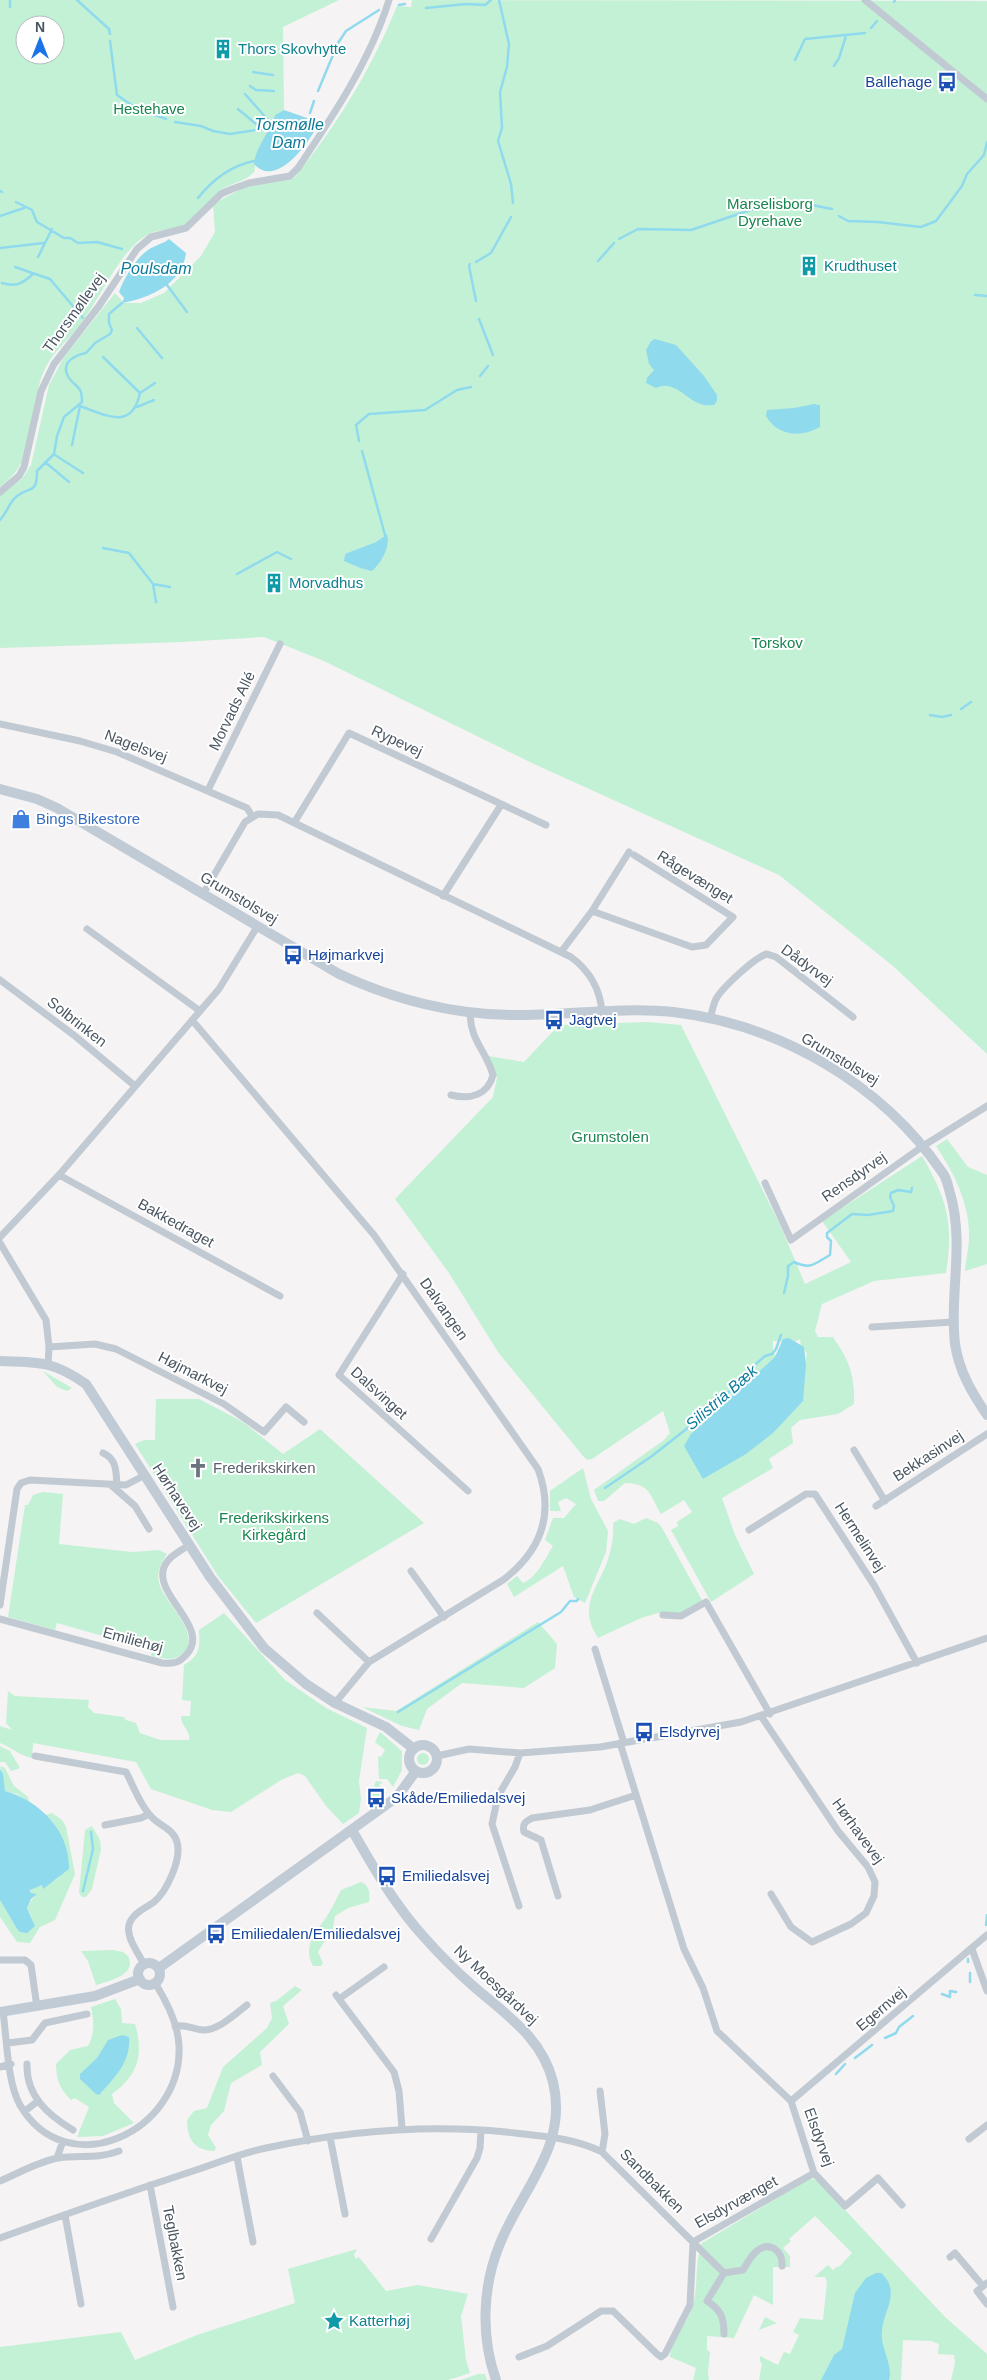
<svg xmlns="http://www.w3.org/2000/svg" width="987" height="2380" font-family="Helvetica,sans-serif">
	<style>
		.green { fill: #c3f1d5; fill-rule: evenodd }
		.water { fill: #90daee }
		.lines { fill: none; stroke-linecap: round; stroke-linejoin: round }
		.stream { stroke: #90daee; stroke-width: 2.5 }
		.street { stroke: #c1cad2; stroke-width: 7 }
		.secondary { stroke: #c1cbd6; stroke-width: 10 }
		.labels { text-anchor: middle; stroke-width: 4; stroke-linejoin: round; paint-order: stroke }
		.culture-label { font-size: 15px; fill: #0d838f; stroke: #fff; text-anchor: start }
		.transit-label { font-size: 15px; fill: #164399; stroke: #fff; text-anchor: start }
		.park-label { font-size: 15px; fill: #17864f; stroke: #fff }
		.street-label { font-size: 15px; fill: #4a5661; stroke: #fff }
		.shop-label { font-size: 15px; fill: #366cbe; stroke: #fff; text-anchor: start }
		.worship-label { font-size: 15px; fill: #5b616d; stroke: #fff; text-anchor: start }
		.water-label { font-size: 16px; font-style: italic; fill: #0c7c9b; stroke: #fff }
	</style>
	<rect width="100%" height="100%" fill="#f5f3f3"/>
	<path class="green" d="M0 0H339L283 27 284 110 275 115C269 134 253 151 255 171 244 183 235 181 223 189 208 199 198 221 180 227 169 230 158 229 147 235 121 250 102 294 84 319 75 333 62 344 52 357 23 396 45 456 0 487ZM25 25H55V55H25Z
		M412 0 987 1V1054L893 966 779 875 534 764 324 661 264 637 182 642 0 648V495L22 479 31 465 49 385 64 357 115 293 124 303H141L164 293 201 256 215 232 213 204 245 187 294 178C336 127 372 68 397 6L411 7ZM385 535 388 536 385 552 376 568H360L351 564 347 553 376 542Z
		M647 1022 681 1025 780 1225 805 1284 851 1262 822 1221 922 1156C947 1199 954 1223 946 1273L874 1281 822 1304 815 1331 818 1337H833C849 1360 855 1375 854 1404L838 1414 800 1420 791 1428 793 1443 769 1459 773 1468 722 1498 735 1535 754 1574 711 1602 671 1530 678 1526 677 1522 692 1512 684 1500 661 1514C649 1494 651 1484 625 1483L604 1501H598L594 1490 664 1440 670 1433 663 1411 592 1459 587 1460 583 1456 498 1352 449 1273 395 1199 493 1097 497 1078 488 1056 524 1062 559 1025ZM800 1339 801 1347 807 1353 805 1366 795 1375 773 1352V1341C782 1341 792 1345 800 1339Z
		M947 1139 968 1167 987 1175V1264L965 1271C966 1259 969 1248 969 1236 970 1204 953 1171 936 1146Z
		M43 1371 72 1388 67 1391 57 1387Z
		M156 1399H199L243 1422 283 1454 320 1429 424 1523 256 1623 218 1576 135 1444 144 1440H155Z
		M583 1468 591 1499 608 1531 606 1552 585 1603 574 1597 563 1566 514 1597 507 1584 517 1576 523 1583C537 1577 545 1559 553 1546L545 1540 553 1518H564L576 1504 566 1498 558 1502 561 1511H550V1491Z
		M43 1492 63 1494 59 1544 132 1552 159 1550 167 1554C161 1563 156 1572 159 1583 164 1603 202 1633 184 1652 174 1663 162 1658 151 1656L152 1650 57 1623 55 1630 8 1617 25 1505H28L33 1495Z
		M646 1518 658 1523 662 1528 703 1602 681 1613H658L641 1618 598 1638C595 1633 591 1626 590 1620 585 1600 599 1583 606 1565 611 1552 614 1537 613 1523L620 1519 634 1524Z
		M224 1613 285 1680 326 1708 367 1728 359 1781 361 1799 359 1813 343 1824 326 1806 305 1776 298 1773 281 1780 231 1812 212 1810 151 1789 136 1762 33 1743 32 1758C18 1755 13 1748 0 1743V1726L12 1730 6 1723 8 1691 15 1696 89 1700 88 1707 94 1713 124 1717 126 1720 136 1723 140 1733 160 1740H189C191 1731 181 1727 181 1716H190L191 1701 182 1700 184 1665C200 1656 200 1647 199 1630Z
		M538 1622 557 1644 555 1668 524 1688 462 1683 427 1709 419 1730 402 1726 362 1707 396 1711Z
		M380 1732 402 1751V1770L393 1787 387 1779H379L378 1756 381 1757 385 1750 375 1742Z
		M0 1746 10 1751 20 1768 11 1771 5 1762H0Z
		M417 1759a6 6 0 1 1 12 0a6 6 0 1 1-12 0Z
		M0 1766 5 1768 14 1786 28 1797 29 1802 17 1794 5 1791Z
		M376 1781 383 1782 379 1785 387 1793 370 1806 373 1788Z
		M52 1813 62 1820 66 1827 75 1874 55 1920 40 1927 30 1943 17 1942 0 1917V1900L17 1929 34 1923 27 1907 36 1894 31 1893V1889L57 1879 60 1875C60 1852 65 1830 46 1815Z
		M92 1826 100 1840 101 1849 92 1889 86 1897H82L79 1893 85 1830Z
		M361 1882C370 1886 370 1893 369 1902L348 1908 335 1916 331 1939 324 1942 318 1952 323 1963 321 1966H313C301 1944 319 1930 330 1911 334 1905 337 1897 341 1890Z
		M113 1950 123 1952 128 1956C138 1975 108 1981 96 1985L88 1961 81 1951Z
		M295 1986 302 1990 283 2006 289 2024 260 2052 262 2065 231 2083 224 2111 211 2125 208 2135 216 2148 214 2151C194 2150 187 2139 187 2120L194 2111 207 2108 223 2067 267 2028 272 2018 270 2003 276 2001Z
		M115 1999 121 2009 122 2023 135 2024C144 2055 138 2075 112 2094L114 2103 134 2123 103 2136 77 2137 89 2107 75 2098 71 2100C59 2087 57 2082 56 2064L70 2050 88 2046C95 2033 94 2021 91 2007Z
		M811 2178 819 2182 945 2317 987 2354V2380H951L955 2363 954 2355 938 2354 939 2344 931 2341 903 2340 901 2380H759L762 2363 760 2362V2356L778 2365 784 2352 790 2354 799 2335 793 2332 800 2318 823 2320 827 2282 825 2277H814L828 2265 833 2270 838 2266 839 2267 852 2253 815 2216 789 2239 791 2241 783 2248 790 2256V2267H773V2305L754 2295 734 2338 707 2336V2350L710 2352 708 2373 709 2380H693L696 2368 670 2357C671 2337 686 2326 692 2308 699 2287 694 2264 702 2243Z
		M357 2249 354 2255 356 2259 359 2257 386 2291 418 2285 468 2294 461 2316 466 2360 470 2373 448 2380H0V2347L121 2332 135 2360 197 2335 295 2303 288 2269Z
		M765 2317 777 2323 759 2330Z
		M478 2374H485L487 2380H461Z"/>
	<path class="water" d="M284 110 307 118 316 128C306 147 275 188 254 164 255 149 270 131 275 115Z
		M169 239 186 253C182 284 150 298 122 303L124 298 119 292C124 278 136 258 148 250 155 245 163 244 169 239Z
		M655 339 676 345 704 376 717 395V401L714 405C710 405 705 406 701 404 686 400 674 379 656 388L646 383 647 378 654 370 649 364 646 350 651 341Z
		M814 404 820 405V427C801 438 777 436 766 416L767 410 794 408Z
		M387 534C391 545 381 564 372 571L360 568 344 561 345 555 347 553 376 542Z
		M789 1338 804 1347 806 1365 803 1401 773 1433 746 1454 703 1479 684 1446 691 1434 775 1357 783 1339Z
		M0 1769 3 1774 5 1791C40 1801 70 1831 69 1869L43 1889 42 1885 30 1890 31 1893 37 1894 31 1899 27 1908 35 1926 27 1933 20 1932 17 1929 0 1900Z
		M122 2035 129 2037C131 2062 115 2077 99 2095L96 2094 80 2079V2074L97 2058 108 2040Z
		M876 2273H881C904 2293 879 2315 882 2338 883 2352 893 2367 889 2380H821L834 2355 842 2349 855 2293 866 2278Z"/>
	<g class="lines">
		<path class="stream" d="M10 0V7
			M77 0 109 29 110 34
			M499 0 509 44 507 67 500 92 502 128 498 141 511 184 513 203
			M894 2 895 0
			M399 5 405 4
			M426 8 466 4 485 5 491 0
			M871 28 877 21
			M110 41 117 95 136 108 166 119
			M795 60 805 39 865 33
			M834 66 839 58 846 36
			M253 72 273 75
			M250 86 256 90 274 91
			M318 91 338 43 346 31 379 10
			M245 94 267 119
			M238 109 262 129
			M310 113 314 101
			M175 122 201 126 213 131 230 134 262 129 270 130
			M0 191 2 192
			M198 198C213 179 230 166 254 161
			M16 202 32 210 37 222 64 238H70L78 243 97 242 122 249
			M797 202 832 209
			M0 216 24 208
			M839 216 848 221 878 222 921 227 936 221 962 186 967 174 984 155 987 142
			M619 239 638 229 691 230 771 203H783
			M0 248 44 243
			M38 257 52 229
			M598 261 614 243
			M476 262 491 253 511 217
			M470 264 469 266 476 301
			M15 267 50 279 83 318
			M2 283C16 287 22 284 33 274
			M167 285 187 312
			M975 295 987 296
			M479 319 493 355
			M137 328 162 358
			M103 357 140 393
			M480 376 488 366
			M137 407 154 400
			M359 441 356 425 369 414 425 410 457 390 471 387
			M72 445 80 406C106 415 132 431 140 393L155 383
			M362 451 385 535
			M55 455 83 473
			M45 462 69 482
			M0 520C7 513 9 502 17 496 31 486 37 494 37 471L54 454 57 436 64 417 82 402C82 398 82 393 80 390 77 385 69 381 67 374 62 361 76 355 86 353L95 343 110 334 112 330 109 323V314L122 303
			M103 548 129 553 153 584 156 602
			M237 574 277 552 291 559
			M153 584 170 587
			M961 709 971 702
			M930 715 942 717 951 715
			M784 1293 788 1276V1266L794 1262C811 1270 814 1264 830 1255L831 1241 827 1237V1233L852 1214 868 1215 893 1211 894 1206 890 1197 891 1193 898 1190 911 1192 912 1188
			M605 1488 652 1456 708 1412 735 1386 740 1378 765 1356 772 1354 776 1349 781 1335
			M398 1712 561 1612 570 1601H577L578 1599
			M83 1891 93 1849 91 1832
			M986 1925 987 1915
			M968 1959V1962
			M970 1982V1973
			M942 1994 950 1997V1991L956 1992
			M885 2038 896 2033 899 2027 913 2016
			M855 2058 872 2045
			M836 2074 845 2064"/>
		<path class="street" d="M865 0 987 99
			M0 492 19 476 24 467 41 391 54 364 99 306 137 249 151 237 186 228 221 194 232 189 249 183 290 176 298 168C333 116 370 61 389 0
			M0 724 80 741 117 752 247 808 252 816
			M208 790 280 644
			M294 823 349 733 546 825
			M203 894 245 822 258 814 278 815 571 957C590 971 600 988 602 1012
			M443 896 501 805
			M592 911 629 852
			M87 929 200 1011
			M561 952 592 911 692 947 706 945 733 917 634 855
			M0 980 75 1036 135 1086
			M710 1019C712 1012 713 1005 716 999 722 988 755 957 767 954L776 957 853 1017
			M192 1020 374 1235 538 1469C555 1515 541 1551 503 1580L369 1662 335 1703
			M451 1095C470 1100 488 1095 493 1075 486 1050 470 1041 470 1012
			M59 1175 280 1296
			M765 1183 791 1240 923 1146 987 1106
			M0 1237 59 1175 219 989 257 927
			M0 1243 46 1320 49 1347 48 1364
			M403 1274 339 1375 468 1491
			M872 1327 953 1322
			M49 1347 95 1344 116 1349 224 1404 264 1432 286 1407 304 1422
			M854 1450 885 1501
			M103 1453C117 1459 116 1472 117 1485
			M111 1485 135 1506 149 1529
			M876 1506 987 1434
			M749 1530 806 1494H815L874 1585 917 1663
			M411 1571 444 1617
			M0 1605 17 1489 21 1483 30 1480 126 1485 145 1475
			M317 1613 369 1662
			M663 1615 681 1616 706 1602 770 1714
			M0 1619 162 1663C172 1664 179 1663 186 1655 211 1629 158 1598 163 1571 165 1558 179 1552 189 1545
			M595 1649 624 1743
			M761 1716 838 1831 868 1867 875 1882 874 1896 866 1913 851 1924 812 1942 791 1927 771 1894
			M620 1743 684 1949 703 1988 717 2031 791 2101 814 2173 845 2206 878 2178 902 2205
			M35 1756 126 1772C134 1787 142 1810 156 1821 164 1827 174 1831 177 1842 182 1859 167 1891 154 1902 146 1908 132 1913 129 1925 126 1937 138 1953 144 1964
			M437 1756 469 1749 520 1753 600 1747 741 1722 987 1638
			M105 1825 141 1818 149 1814
			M558 1896 541 1840 524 1832C522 1824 525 1822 532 1818L590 1810 636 1795
			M519 1906 492 1824 498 1796 515 1767 520 1753
			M972 1949 987 1991
			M0 1960H25L31 1965 37 2007
			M336 1995 394 2072 399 2091 402 2128
			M339 1999 384 1967
			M3 2012C7 2039 7 2082 20 2105 67 2186 183 2131 179 2046 178 2023 167 2002 155 1983
			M175 2026C186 2024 193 2029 203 2030 219 2030 235 2014 247 2005
			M8 2043 32 2040 45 2023 87 2014
			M27 2064C26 2096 48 2115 73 2130
			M0 2067 11 2064
			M273 2076 300 2112 308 2141
			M600 2091 605 2134 602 2152
			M791 2101 987 1935
			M25 2111 38 2101
			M330 2137 345 2214
			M969 2139 987 2125
			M237 2157 253 2242
			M57 2158 63 2141
			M0 2181C19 2173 37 2162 58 2158 79 2154 95 2160 119 2151
			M150 2185 173 2307
			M65 2215 81 2304
			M0 2238C63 2215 126 2193 190 2172 215 2164 240 2153 266 2148 346 2131 425 2124 506 2132 538 2136 573 2137 602 2152L724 2273
			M431 2239 477 2158 480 2148 481 2130
			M950 2257 955 2253 983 2286
			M987 2283 977 2291 987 2304
			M724 2334C724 2317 721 2310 707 2301L724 2273 743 2270C747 2263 752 2254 758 2250 771 2241 783 2252 782 2266
			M519 2357 547 2346 601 2311H613L657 2354 661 2357 665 2354 690 2305 693 2242 814 2173"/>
		<path class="secondary" d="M0 789 37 799 57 808 339 974C395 1000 454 1015 516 1015 567 1015 623 1007 673 1012 779 1024 882 1084 942 1172 947 1178 948 1186 950 1193 965 1244 949 1294 955 1344 959 1371 972 1393 987 1415
			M0 1361C39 1362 53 1361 86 1384L210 1577 264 1648 306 1684 335 1703 386 1727 414 1749
			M409 1759a14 14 0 1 1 28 0a14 14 0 1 1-28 0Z
			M352 1830C374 1868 394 1904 424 1937 439 1954 455 1970 472 1985 505 2014 542 2037 553 2082 569 2147 520 2191 499 2246 482 2289 481 2337 496 2380
			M138 1974a11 11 0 1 1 22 0a11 11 0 1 1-22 0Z
			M159 1968 397 1797 416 1771
			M0 2012 95 1996 140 1979"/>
	</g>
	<defs>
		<symbol id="building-bare" viewBox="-9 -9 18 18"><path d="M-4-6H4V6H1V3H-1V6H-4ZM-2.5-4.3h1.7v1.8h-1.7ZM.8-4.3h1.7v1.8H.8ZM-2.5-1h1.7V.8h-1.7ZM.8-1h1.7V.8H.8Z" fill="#0f9aa8" stroke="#fff" stroke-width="2.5" paint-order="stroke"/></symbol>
		<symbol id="bus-bare" viewBox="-9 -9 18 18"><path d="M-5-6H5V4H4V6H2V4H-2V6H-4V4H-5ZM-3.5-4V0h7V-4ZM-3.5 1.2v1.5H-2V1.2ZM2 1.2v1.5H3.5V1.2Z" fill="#1a4fb4" stroke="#fff" stroke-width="2.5" paint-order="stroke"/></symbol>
		<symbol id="shop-bare" viewBox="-9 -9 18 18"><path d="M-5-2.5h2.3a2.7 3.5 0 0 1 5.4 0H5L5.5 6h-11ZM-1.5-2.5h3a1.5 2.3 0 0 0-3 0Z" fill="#3f7fe0" stroke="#fff" stroke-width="2.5" paint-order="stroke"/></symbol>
		<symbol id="church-bare" viewBox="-9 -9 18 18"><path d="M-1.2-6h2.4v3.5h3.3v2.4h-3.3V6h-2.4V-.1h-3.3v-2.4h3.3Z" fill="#6b7280" stroke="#fff" stroke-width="2.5" paint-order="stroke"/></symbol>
		<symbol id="sight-bare" viewBox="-9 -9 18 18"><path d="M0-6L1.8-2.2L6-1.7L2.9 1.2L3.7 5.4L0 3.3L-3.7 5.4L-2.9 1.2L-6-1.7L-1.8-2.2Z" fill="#0f9aa8" stroke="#fff" stroke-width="2.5" paint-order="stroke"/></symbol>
	</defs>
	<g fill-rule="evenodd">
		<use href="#building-bare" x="209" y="35" width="28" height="28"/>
		<use href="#bus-bare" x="933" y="68" width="28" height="28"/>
		<use href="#building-bare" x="795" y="252" width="28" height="28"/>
		<use href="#building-bare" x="260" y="569" width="28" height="28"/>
		<use href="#shop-bare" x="7" y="805" width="28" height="28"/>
		<use href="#bus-bare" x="279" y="941" width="28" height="28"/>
		<use href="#bus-bare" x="540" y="1006" width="28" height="28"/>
		<use href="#church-bare" x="184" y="1454" width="28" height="28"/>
		<use href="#bus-bare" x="630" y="1718" width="28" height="28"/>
		<use href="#bus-bare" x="362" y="1784" width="28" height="28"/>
		<use href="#bus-bare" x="373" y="1862" width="28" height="28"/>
		<use href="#bus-bare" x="202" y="1920" width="28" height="28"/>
		<use href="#sight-bare" x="320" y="2307" width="28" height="28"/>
	</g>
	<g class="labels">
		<g class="culture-label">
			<text x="238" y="54">Thors Skovhytte</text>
			<text x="824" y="271">Krudthuset</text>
			<text x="289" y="588">Morvadhus</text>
			<text x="349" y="2326">Katterhøj</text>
		</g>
		<g class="transit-label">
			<text x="932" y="87" text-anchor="end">Ballehage</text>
			<text x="308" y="960">Højmarkvej</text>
			<text x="569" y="1025">Jagtvej</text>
			<text x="659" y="1737">Elsdyrvej</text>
			<text x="391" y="1803">Skåde/Emiliedalsvej</text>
			<text x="402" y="1881">Emiliedalsvej</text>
			<text x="231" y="1939">Emiliedalen/Emiliedalsvej</text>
		</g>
		<g class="park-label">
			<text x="149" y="114">Hestehave</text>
			<text x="770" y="209">Marselisborg<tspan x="770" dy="17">Dyrehave</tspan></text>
			<text x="777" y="648">Torskov</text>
			<text x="610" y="1142">Grumstolen</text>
			<text x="274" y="1523">Frederikskirkens<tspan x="274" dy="17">Kirkegård</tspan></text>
		</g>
		<g class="street-label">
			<text transform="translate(74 313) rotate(-54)" y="5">Thorsmøllevej</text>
			<text transform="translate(232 711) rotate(-64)" y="5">Morvads Allé</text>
			<text transform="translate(397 741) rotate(25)" y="5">Rypevej</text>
			<text transform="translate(136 746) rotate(21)" y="5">Nagelsvej</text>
			<text transform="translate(695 877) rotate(32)" y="5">Rågevænget</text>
			<text transform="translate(239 898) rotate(31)" y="5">Grumstolsvej</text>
			<text transform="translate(807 965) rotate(36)" y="5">Dådyrvej</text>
			<text transform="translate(77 1022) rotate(38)" y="5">Solbrinken</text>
			<text transform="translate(840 1059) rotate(31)" y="5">Grumstolsvej</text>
			<text transform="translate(854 1177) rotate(-35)" y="5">Rensdyrvej</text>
			<text transform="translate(176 1223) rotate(29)" y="5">Bakkedraget</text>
			<text transform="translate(444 1309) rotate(55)" y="5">Dalvangen</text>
			<text transform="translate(193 1373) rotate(27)" y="5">Højmarkvej</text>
			<text transform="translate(379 1393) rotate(42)" y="5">Dalsvinget</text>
			<text transform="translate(928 1456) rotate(-33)" y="5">Bekkasinvej</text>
			<text transform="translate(177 1497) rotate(57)" y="5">Hørhavevej</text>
			<text transform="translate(860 1537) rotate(57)" y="5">Hermelinvej</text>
			<text transform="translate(133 1640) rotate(15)" y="5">Emiliehøj</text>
			<text transform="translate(858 1831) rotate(54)" y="5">Hørhavevej</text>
			<text transform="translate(496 1985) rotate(43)" y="5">Ny Moesgårdvej</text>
			<text transform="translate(881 2009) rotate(-40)" y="5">Egernvej</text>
			<text transform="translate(819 2137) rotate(70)" y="5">Elsdyrvej</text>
			<text transform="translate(652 2181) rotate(45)" y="5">Sandbakken</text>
			<text transform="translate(736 2202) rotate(-29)" y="5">Elsdyrvænget</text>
			<text transform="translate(175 2243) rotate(79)" y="5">Teglbakken</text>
		</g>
		<g class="shop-label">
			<text x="36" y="824">Bings Bikestore</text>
		</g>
		<g class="worship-label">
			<text x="213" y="1473">Frederikskirken</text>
		</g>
		<g class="water-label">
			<text x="289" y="130">Torsmølle<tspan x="289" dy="18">Dam</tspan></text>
			<text x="156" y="274">Poulsdam</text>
			<text transform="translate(721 1397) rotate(-41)" y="6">Silistria Bæk</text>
		</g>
	</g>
	<g transform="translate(40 40)"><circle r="24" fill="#ffffff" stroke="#b7bbc0"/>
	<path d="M0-4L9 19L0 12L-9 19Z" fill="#1a73e8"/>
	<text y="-8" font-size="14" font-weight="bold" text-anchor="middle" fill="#4a5661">N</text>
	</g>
</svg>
